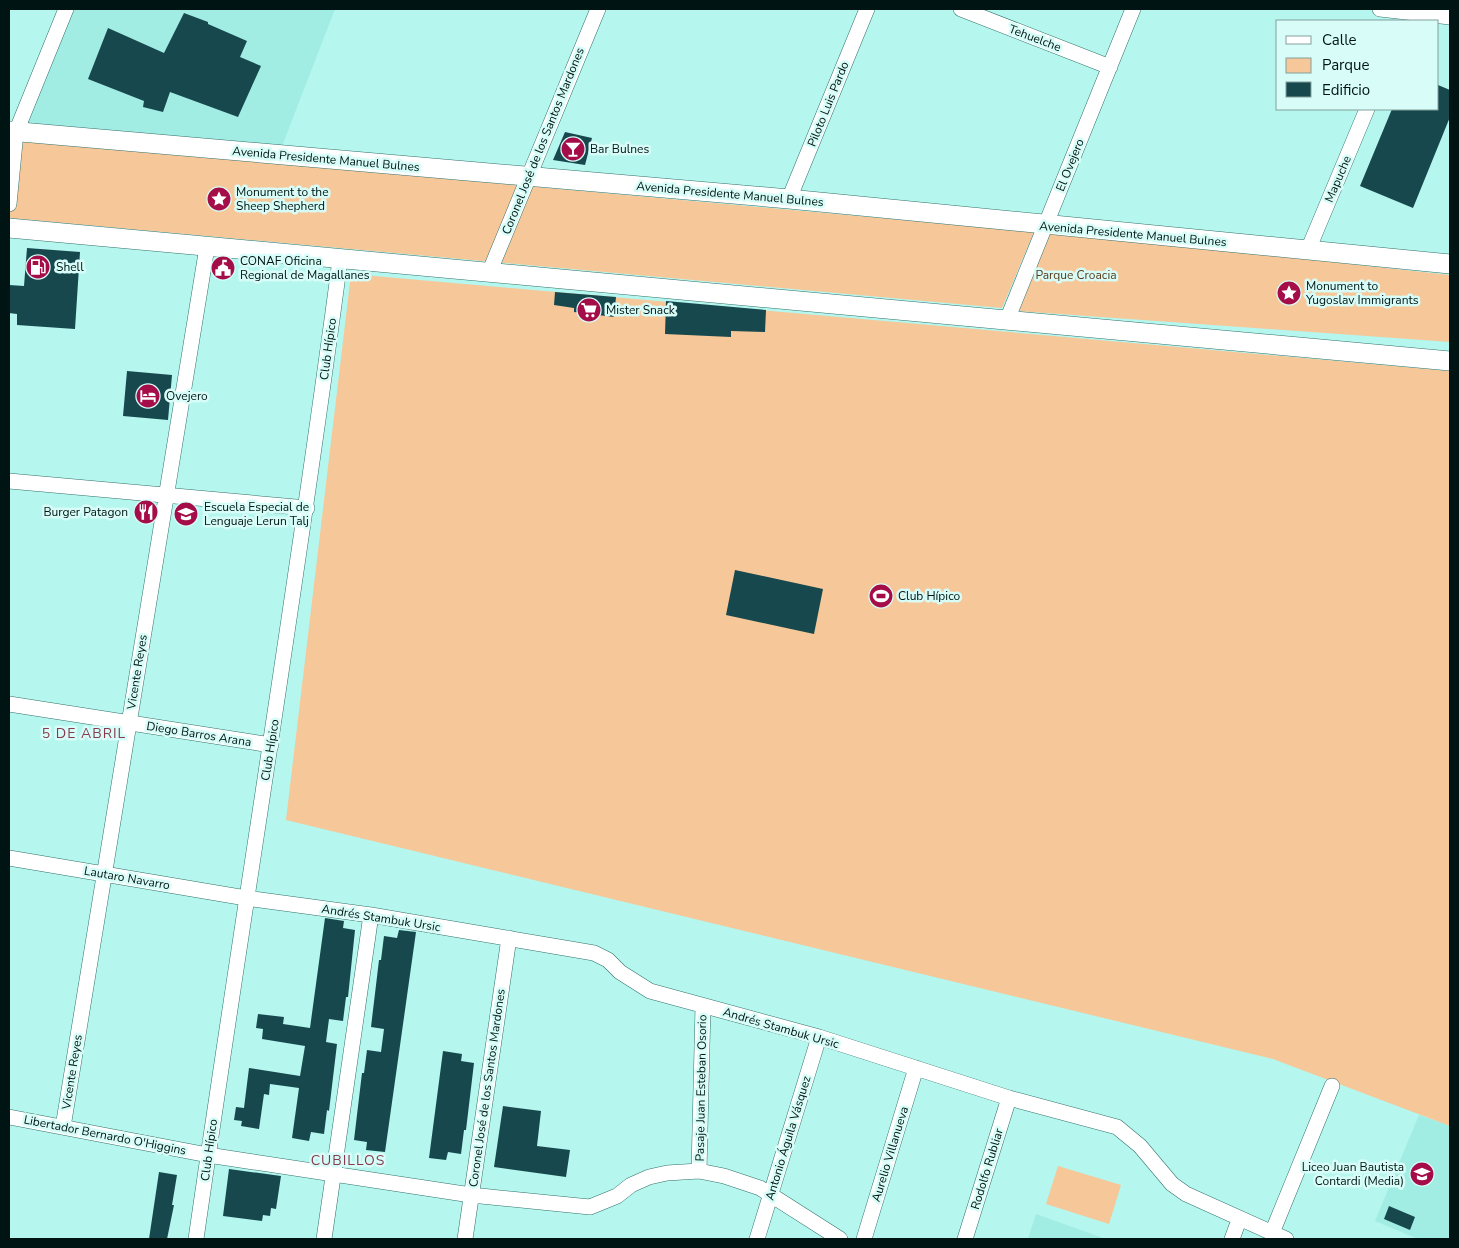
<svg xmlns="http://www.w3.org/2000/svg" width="1459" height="1248" font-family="'Nunito Sans',sans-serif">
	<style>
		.built { fill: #a1ece3 }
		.green { fill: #f6c798 }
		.building { fill: #17484e }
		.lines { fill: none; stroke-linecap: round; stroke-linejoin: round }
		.minor-casing { stroke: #33726c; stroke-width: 16 }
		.major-casing { stroke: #33726c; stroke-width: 20 }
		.minor { stroke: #fff; stroke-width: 15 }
		.major { stroke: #fff; stroke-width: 19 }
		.labels { text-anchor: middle; stroke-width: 5; stroke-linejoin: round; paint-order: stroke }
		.street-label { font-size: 12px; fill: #001513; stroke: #d8fdf8 }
		.poi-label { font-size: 12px; fill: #001513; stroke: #d8fdf8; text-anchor: start }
		.park-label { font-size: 12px; fill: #593b19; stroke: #d8fdf8 }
		.neighbourhood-label { font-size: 14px; letter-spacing: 1px; fill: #843c4d; stroke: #d8fdf8 }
	</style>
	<rect width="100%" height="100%" fill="#b5f6ee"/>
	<path class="built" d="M74 9H335L282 146 28 124Z
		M1419 1115 1450 1126V1239H1418L1375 1221Z
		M1036 1214 1106 1239H1028Z"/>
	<path class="green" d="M9 139 1034 232 1002 308 9 218Z
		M1048 231 1450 275V342L1017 311Z
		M351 274 1450 371V1126L1273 1059 286 820Z
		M1058 1166 1121 1185 1109 1224 1046 1204Z"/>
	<path class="building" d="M184 13 208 22V24L247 41 240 57 261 66 238 117 170 92 163 112 143 107 144 101 88 79 108 28 164 53Z
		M1438 85 1450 90V117L1413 208 1360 186 1392 109H1438Z
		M565 132 592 138 585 165 553 160Z
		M27 248 80 252 75 329 17 325V314L9 313V285L24 286Z
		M555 292 616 297 614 317 574 312V308L554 305Z
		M666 301 766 310 765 332 731 331V337L665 334Z
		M127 371 172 375 168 420 123 416Z
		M735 570 823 589 814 634 726 615Z
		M325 918 344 921 343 928 355 930 348 997H346L343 1021 329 1019 326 1042 337 1044 329 1111 327 1110 324 1134 311 1132 309 1141 292 1138 299 1088 270 1084 269 1095 264 1094 259 1129 241 1126 242 1121 234 1120 236 1107 244 1108 249 1068 300 1076 305 1046 262 1039 263 1029 256 1028 258 1014 284 1017 283 1024 310 1028Z
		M399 930 416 932 385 1152 366 1150 367 1142 354 1140 362 1073H364L367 1050 381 1052 384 1029 371 1027 379 960H381L384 936 397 938Z
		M443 1051 462 1054 461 1061 474 1063 466 1130H464L461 1154 448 1152 446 1160 429 1158Z
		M503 1106 541 1111 537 1146 570 1150 566 1177 494 1167Z
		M229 1169 281 1176 276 1209 271 1208 270 1216 263 1215 262 1221 223 1216Z
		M159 1172 177 1175 172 1205H174L167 1239H149Z
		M1389 1206 1415 1217 1410 1230 1384 1219Z"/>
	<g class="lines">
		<defs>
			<path id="minor" d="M961 9 1110 67
				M1380 9 1450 17
				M789 199 867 9
				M9 204 16 132 66 9
				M1308 250 1367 109
				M489 273 598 9
				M1007 320 1133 9
				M9 481 307 508
				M9 704 271 745
				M9 858 246 898 371 915 594 953 608 960 620 972 650 991 819 1037 1009 1098 1117 1127 1140 1146 1172 1184 1186 1194 1286 1239
				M9 1117 208 1155 471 1195 590 1207 617 1196 631 1185 649 1177 667 1173 699 1171 724 1176 760 1188 840 1239
				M63 1127 207 247
				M699 1171 703 1006
				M1272 1233 1332 1086
				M196 1239C243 912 297 587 340 260
				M324 1239 371 915
				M465 1239 509 938
				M757 1239 819 1037
				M864 1239 916 1068
				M965 1239 1009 1098
				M1232 1239 1239 1220"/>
			<path id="major" d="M9 131 789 199 1450 264
				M9 228 1450 361"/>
		</defs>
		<use href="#minor" class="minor-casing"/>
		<use href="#major" class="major-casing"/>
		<use href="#minor" class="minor"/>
		<use href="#major" class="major"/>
	</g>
	<defs>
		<symbol id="bar-disc" viewBox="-11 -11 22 22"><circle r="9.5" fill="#a40d48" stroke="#d8fdf8"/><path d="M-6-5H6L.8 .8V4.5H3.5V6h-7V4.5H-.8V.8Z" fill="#fff"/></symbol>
		<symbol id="sight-disc" viewBox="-11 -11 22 22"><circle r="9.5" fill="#a40d48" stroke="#d8fdf8"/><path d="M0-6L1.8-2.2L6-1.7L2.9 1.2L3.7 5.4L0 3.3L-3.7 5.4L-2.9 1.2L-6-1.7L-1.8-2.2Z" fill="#fff"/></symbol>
		<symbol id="fuel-disc" viewBox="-11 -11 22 22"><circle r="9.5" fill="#a40d48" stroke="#d8fdf8"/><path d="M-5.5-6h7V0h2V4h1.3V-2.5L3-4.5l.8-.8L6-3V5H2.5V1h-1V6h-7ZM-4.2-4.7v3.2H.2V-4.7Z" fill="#fff"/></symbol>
		<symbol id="civic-disc" viewBox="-11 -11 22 22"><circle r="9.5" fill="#a40d48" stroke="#d8fdf8"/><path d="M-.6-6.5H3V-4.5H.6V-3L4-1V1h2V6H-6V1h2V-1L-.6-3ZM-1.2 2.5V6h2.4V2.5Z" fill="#fff"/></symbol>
		<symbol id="supermarket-disc" viewBox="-11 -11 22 22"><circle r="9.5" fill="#a40d48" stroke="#d8fdf8"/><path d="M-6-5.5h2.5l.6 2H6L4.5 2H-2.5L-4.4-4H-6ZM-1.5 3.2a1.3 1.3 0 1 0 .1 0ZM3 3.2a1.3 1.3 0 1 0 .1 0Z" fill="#fff"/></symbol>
		<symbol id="hotel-disc" viewBox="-11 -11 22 22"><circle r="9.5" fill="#a40d48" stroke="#d8fdf8"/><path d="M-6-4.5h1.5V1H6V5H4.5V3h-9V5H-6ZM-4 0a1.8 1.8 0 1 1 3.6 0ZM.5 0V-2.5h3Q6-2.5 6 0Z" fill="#fff"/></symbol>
		<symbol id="restaurant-disc" viewBox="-11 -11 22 22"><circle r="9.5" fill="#a40d48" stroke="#d8fdf8"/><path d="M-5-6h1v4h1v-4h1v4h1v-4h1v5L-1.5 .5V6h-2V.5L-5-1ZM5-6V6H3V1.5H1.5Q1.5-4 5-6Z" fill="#fff"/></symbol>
		<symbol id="school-disc" viewBox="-11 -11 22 22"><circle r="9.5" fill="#a40d48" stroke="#d8fdf8"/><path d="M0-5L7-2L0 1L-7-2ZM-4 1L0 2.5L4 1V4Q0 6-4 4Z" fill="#fff"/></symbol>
		<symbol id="stadium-disc" viewBox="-11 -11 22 22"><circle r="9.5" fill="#a40d48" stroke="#d8fdf8"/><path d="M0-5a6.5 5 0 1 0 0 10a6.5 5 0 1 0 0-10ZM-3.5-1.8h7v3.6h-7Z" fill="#fff"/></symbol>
	</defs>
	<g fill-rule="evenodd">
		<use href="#bar-disc" x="559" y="135" width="28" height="28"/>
		<use href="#sight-disc" x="205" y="185" width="28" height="28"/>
		<use href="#fuel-disc" x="24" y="253" width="28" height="28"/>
		<use href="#civic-disc" x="209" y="254" width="28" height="28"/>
		<use href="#sight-disc" x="1275" y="279" width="28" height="28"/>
		<use href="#supermarket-disc" x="575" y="296" width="28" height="28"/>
		<use href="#hotel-disc" x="134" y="382" width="28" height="28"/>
		<use href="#restaurant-disc" x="132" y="498" width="28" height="28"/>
		<use href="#school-disc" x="172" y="500" width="28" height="28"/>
		<use href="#stadium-disc" x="867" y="582" width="28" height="28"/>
		<use href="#school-disc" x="1408" y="1160" width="28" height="28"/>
	</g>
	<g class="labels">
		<g class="street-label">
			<text transform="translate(1035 38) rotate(21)" y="4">Tehuelche</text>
			<text transform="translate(828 104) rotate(-68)" y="4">Piloto Luis Pardo</text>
			<text transform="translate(543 141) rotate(-68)" y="4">Coronel José de los Santos Mardones</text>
			<text transform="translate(326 159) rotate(5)" y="4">Avenida Presidente Manuel Bulnes</text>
			<text transform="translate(1070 165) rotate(-68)" y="4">El Ovejero</text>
			<text transform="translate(1338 179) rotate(-67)" y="4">Mapuche</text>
			<text transform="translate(730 194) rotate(5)" y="4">Avenida Presidente Manuel Bulnes</text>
			<text transform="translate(1133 234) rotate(5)" y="4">Avenida Presidente Manuel Bulnes</text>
			<text transform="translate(328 349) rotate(-82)" y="4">Club Hípico</text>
			<text transform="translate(137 672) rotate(-81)" y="4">Vicente Reyes</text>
			<text transform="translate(199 734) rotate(9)" y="4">Diego Barros Arana</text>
			<text transform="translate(270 750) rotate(-81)" y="4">Club Hípico</text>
			<text transform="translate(127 878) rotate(10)" y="4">Lautaro Navarro</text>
			<text transform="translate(381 918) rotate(9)" y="4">Andrés Stambuk Ursic</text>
			<text transform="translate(781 1028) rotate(16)" y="4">Andrés Stambuk Ursic</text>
			<text transform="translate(72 1072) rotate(-81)" y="4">Vicente Reyes</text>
			<text transform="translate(487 1088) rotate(-82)" y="4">Coronel José de los Santos Mardones</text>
			<text transform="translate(701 1088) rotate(-89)" y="4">Pasaje Juan Esteban Osorio</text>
			<text transform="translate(105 1135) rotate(11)" y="4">Libertador Bernardo O'Higgins</text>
			<text transform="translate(788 1138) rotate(-73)" y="4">Antonio Águila Vásquez</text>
			<text transform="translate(209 1150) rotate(-82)" y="4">Club Hípico</text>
			<text transform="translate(890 1154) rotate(-73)" y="4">Aurelio Villanueva</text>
			<text transform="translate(987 1169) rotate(-73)" y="4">Rodolfo Rubliar</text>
		</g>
		<g class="poi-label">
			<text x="590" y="153">Bar Bulnes</text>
			<text x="236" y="196">Monument to the<tspan x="236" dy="14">Sheep Shepherd</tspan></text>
			<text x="240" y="265">CONAF Oficina<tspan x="240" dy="14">Regional de Magallanes</tspan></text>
			<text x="56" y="271">Shell</text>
			<text x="1306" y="290">Monument to<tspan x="1306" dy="14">Yugoslav Immigrants</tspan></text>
			<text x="606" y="314">Mister Snack</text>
			<text x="166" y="400">Ovejero</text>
			<text x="204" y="511">Escuela Especial de<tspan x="204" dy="14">Lenguaje Lerun Talj</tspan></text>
			<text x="128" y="516" text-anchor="end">Burger Patagon</text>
			<text x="898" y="600">Club Hípico</text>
			<text x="1404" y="1171" text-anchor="end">Liceo Juan Bautista<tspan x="1404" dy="14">Contardi (Media)</tspan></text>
		</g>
		<g class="park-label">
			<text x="1076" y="279">Parque Croacia</text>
		</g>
		<g class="neighbourhood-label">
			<text x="84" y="738">5 DE ABRIL</text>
			<text x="348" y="1165">CUBILLOS</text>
		</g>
	</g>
	<rect width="1459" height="1248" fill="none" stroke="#001513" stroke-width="20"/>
	<rect x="1276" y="20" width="162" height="90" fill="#d8fdf8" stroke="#82a09c"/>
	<rect x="1286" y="36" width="25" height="8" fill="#ffffff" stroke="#82a09c"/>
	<text x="1322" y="45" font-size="15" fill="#001513">Calle</text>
	<rect x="1286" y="58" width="25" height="15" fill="#f6c798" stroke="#82a09c"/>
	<text x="1322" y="70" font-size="15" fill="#001513">Parque</text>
	<rect x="1286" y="82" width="25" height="15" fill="#17484e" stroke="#82a09c"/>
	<text x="1322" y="95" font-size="15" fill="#001513">Edificio</text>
</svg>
